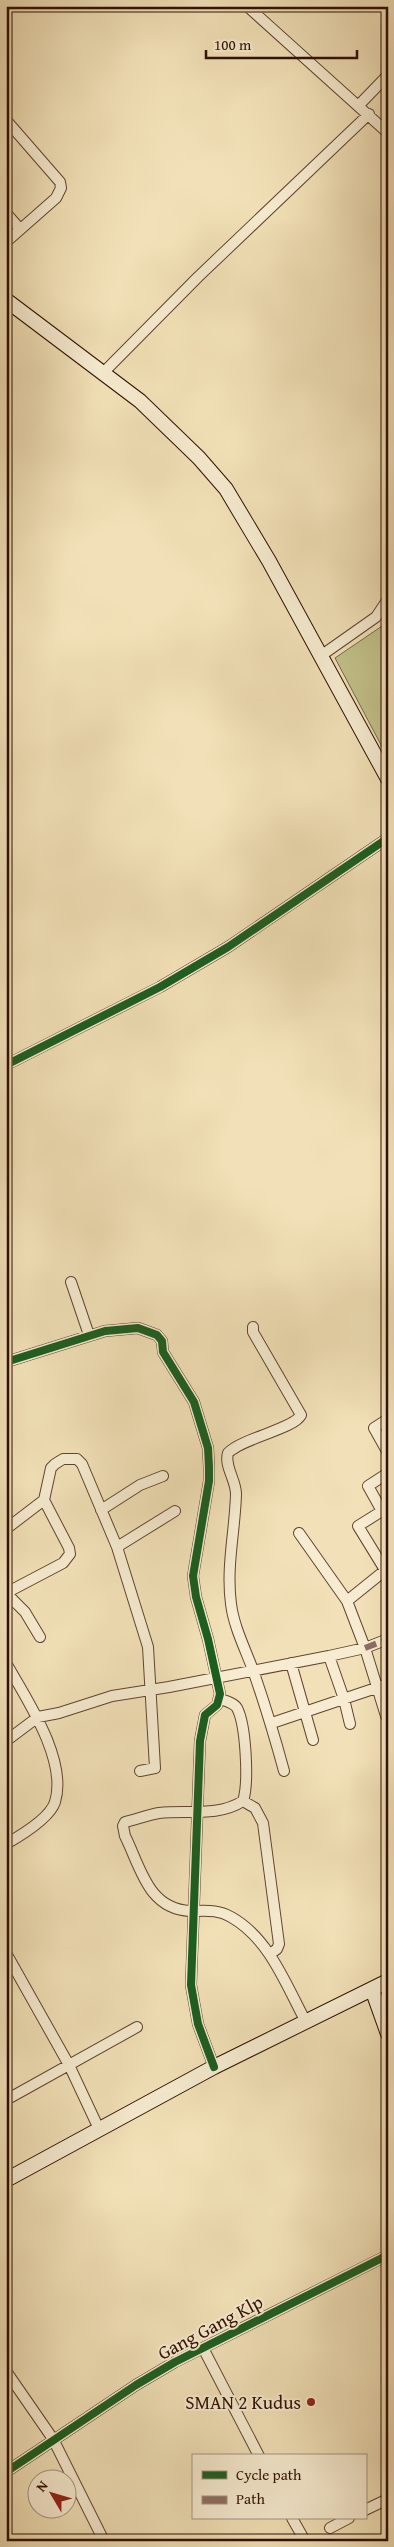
<svg xmlns="http://www.w3.org/2000/svg" width="394" height="2547" font-family="'Gentium Book Plus',serif">
<style>
.green{fill:#c2c18a;stroke:#786846}
.lines{fill:none;stroke-linecap:round;stroke-linejoin:round}
.street-casing{stroke:#60442f;stroke-width:12}
.secondary-casing{stroke:#2f0f01;stroke-width:16}
.street{stroke:#f7ecd1;stroke-width:10}
.secondary{stroke:#f7ecd1;stroke-width:14}
.quiet{stroke:#8d6e63;stroke-width:6;stroke-dasharray:12 6;stroke-linecap:butt}
.cycleway-casing{stroke:#f7ecd1;stroke-width:11}
.cycleway{stroke:#1b5e20;stroke-width:8}
.poi-dot{fill:#8f2418;stroke:#f7ecd1;stroke-width:2}
.labels{text-anchor:middle;dominant-baseline:central;stroke-width:4;stroke-linejoin:round;paint-order:stroke}
.street-label{font-size:19px;fill:#2f0f01;stroke:#f7ecd1}
.poi-label{font-size:19px;fill:#2f0f01;stroke:#f7ecd1;text-anchor:end}
</style>
<rect width="100%" height="100%" fill="#f2e1b8"/>
<filter id="stains"><feTurbulence type="fractalNoise" baseFrequency=".004" numOctaves="4"/><feColorMatrix values="0 0 0 0 .2 0 0 0 0 .09 0 0 0 0 .02 0 0 0 .5 -.17"/></filter>
<radialGradient id="worn" r=".72"><stop offset=".6" stop-color="#630" stop-opacity="0"/><stop offset="1" stop-color="#630" stop-opacity=".3"/></radialGradient>
<path class="green" d="M388,622V758L335,658Z"/>
<g class="lines">
<g class="street-casing">
<path id="street" d="M247,6L388,133
M359,105L388,75
M6,120L60,182L61,188L56,198L6,242
M6,213L20,229
M102,374L198,277L369,114
M322,655L376,617L388,599
M6,1065L160,987L228,947L388,838
M71,1282L89,1335
M253,1327V1332L301,1415C294,1429 242,1438 228,1453C224,1466 236,1480 236,1494C235,1531 226,1567 231,1604C234,1628 246,1650 254,1673C265,1705 275,1738 284,1771
M6,1362L105,1331L138,1328L157,1335L162,1341L163,1352L194,1402L208,1448L209,1467V1481L193,1576L196,1597L208,1639L220,1694L217,1705L205,1715L200,1741L191,1985L198,2024L214,2067
M388,1419L374,1428L388,1453
M101,1510L140,1485L163,1476
M6,1529L44,1500
M299,1533L347,1601
M117,1547L175,1511
M385,1570L358,1526L382,1511L368,1486L388,1473
M6,1593L63,1563L70,1554L69,1548L44,1500L51,1468L55,1464L63,1459H77L82,1464L117,1547L148,1647L155,1768L140,1771
M6,1593L25,1612L40,1637
M329,1656L344,1699L350,1724
M6,1663C26,1698 68,1760 55,1802C50,1818 20,1836 6,1844
M291,1663L313,1740
M220,1699C226,1701 234,1703 237,1708C246,1725 249,1783 243,1801C218,1817 187,1810 159,1813C148,1815 137,1819 125,1822L123,1826L125,1836C141,1868 148,1909 190,1911C205,1911 218,1909 231,1917C269,1938 286,1985 306,2022
M386,1716L365,1648L347,1601L388,1568
M272,1723L388,1684
M6,1741L38,1717L59,1713L112,1696L169,1687L329,1656L365,1648L388,1639
M243,1801L255,1808L263,1823L279,1944L277,1949L270,1954
M6,1953L69,2065L99,2129
M6,2100L137,2027
M203,2348L259,2456
M6,2371L53,2439L104,2541
M6,2472L136,2385L175,2362L388,2255
M365,2510L388,2499
M292,2518L305,2541
M330,2528L349,2518"/>
</g>
<g class="secondary-casing">
<path id="secondary" d="M6,300L140,401L199,458L226,489L269,561L388,779
M372,1989L388,2034
M6,2180L214,2067L388,1981"/>
</g>
<use href="#street" class="street"/>
<use href="#secondary" class="secondary"/>
<path class="quiet" d="M365,1648L388,1639"/>
<g class="cycleway-casing">
<path id="cycleway" d="M6,1065L160,987L228,947L388,838
M6,1362L105,1331L138,1328L157,1335L162,1341L163,1352L194,1402L208,1448L209,1467V1481L193,1576L196,1597L208,1639L220,1694L217,1705L205,1715L200,1741L191,1985L198,2024L214,2067
M6,2472L136,2385L175,2362L388,2255"/>
</g>
<use href="#cycleway" class="cycleway"/>
</g>
<circle class="poi-dot" cx="311" cy="2402" r="5"/>
<g class="labels">
<g class="street-label">
<text transform="translate(210 2327) rotate(-28)">Gang Gang Klp</text>
</g>
<g class="poi-label">
<text x="301" y="2402">SMAN 2 Kudus</text>
</g>
</g>
<rect width="394" height="2547" fill="none" stroke="#f2e1b8" stroke-width="25"/>
<rect x="8" y="8" width="379" height="2532" fill="none" stroke="#2f0f01" stroke-width="2.5"/>
<rect x="12" y="12" width="369" height="2522" fill="none" stroke="#2f0f01"/>
<rect x="192" y="2454" width="175" height="65" fill="#f7ecd1" stroke="#a7947e"/>
<rect x="202" y="2471" width="25" height="8" fill="#1b5e20" stroke="#a7947e"/>
<text x="236" y="2480" font-size="15" fill="#2f0f01">Cycle path</text>
<rect x="202" y="2496" width="25" height="8" fill="#8d6e63" stroke="#a7947e"/>
<text x="236" y="2504" font-size="15" fill="#2f0f01">Path</text>
<g transform="translate(52 2494) rotate(308)"><circle r="24" fill="#f7ecd1" stroke="#a7947e"/>
<path d="M0-4L9 19L0 12L-9 19Z" fill="#8f2418"/>
<text y="-8" font-size="14" font-weight="bold" text-anchor="middle" fill="#2f0f01">N</text>
</g>
<path d="M206 50v8h151v-8" fill="none" stroke="#2f0f01" stroke-width="2.5"/>
<text x="214" y="50" font-size="15" fill="#2f0f01" stroke="#f7ecd1" stroke-width="4" paint-order="stroke">100 m</text>
<rect width="100%" height="100%" filter="url(#stains)"/>
<rect width="100%" height="100%" fill="url(#worn)"/>
</svg>
